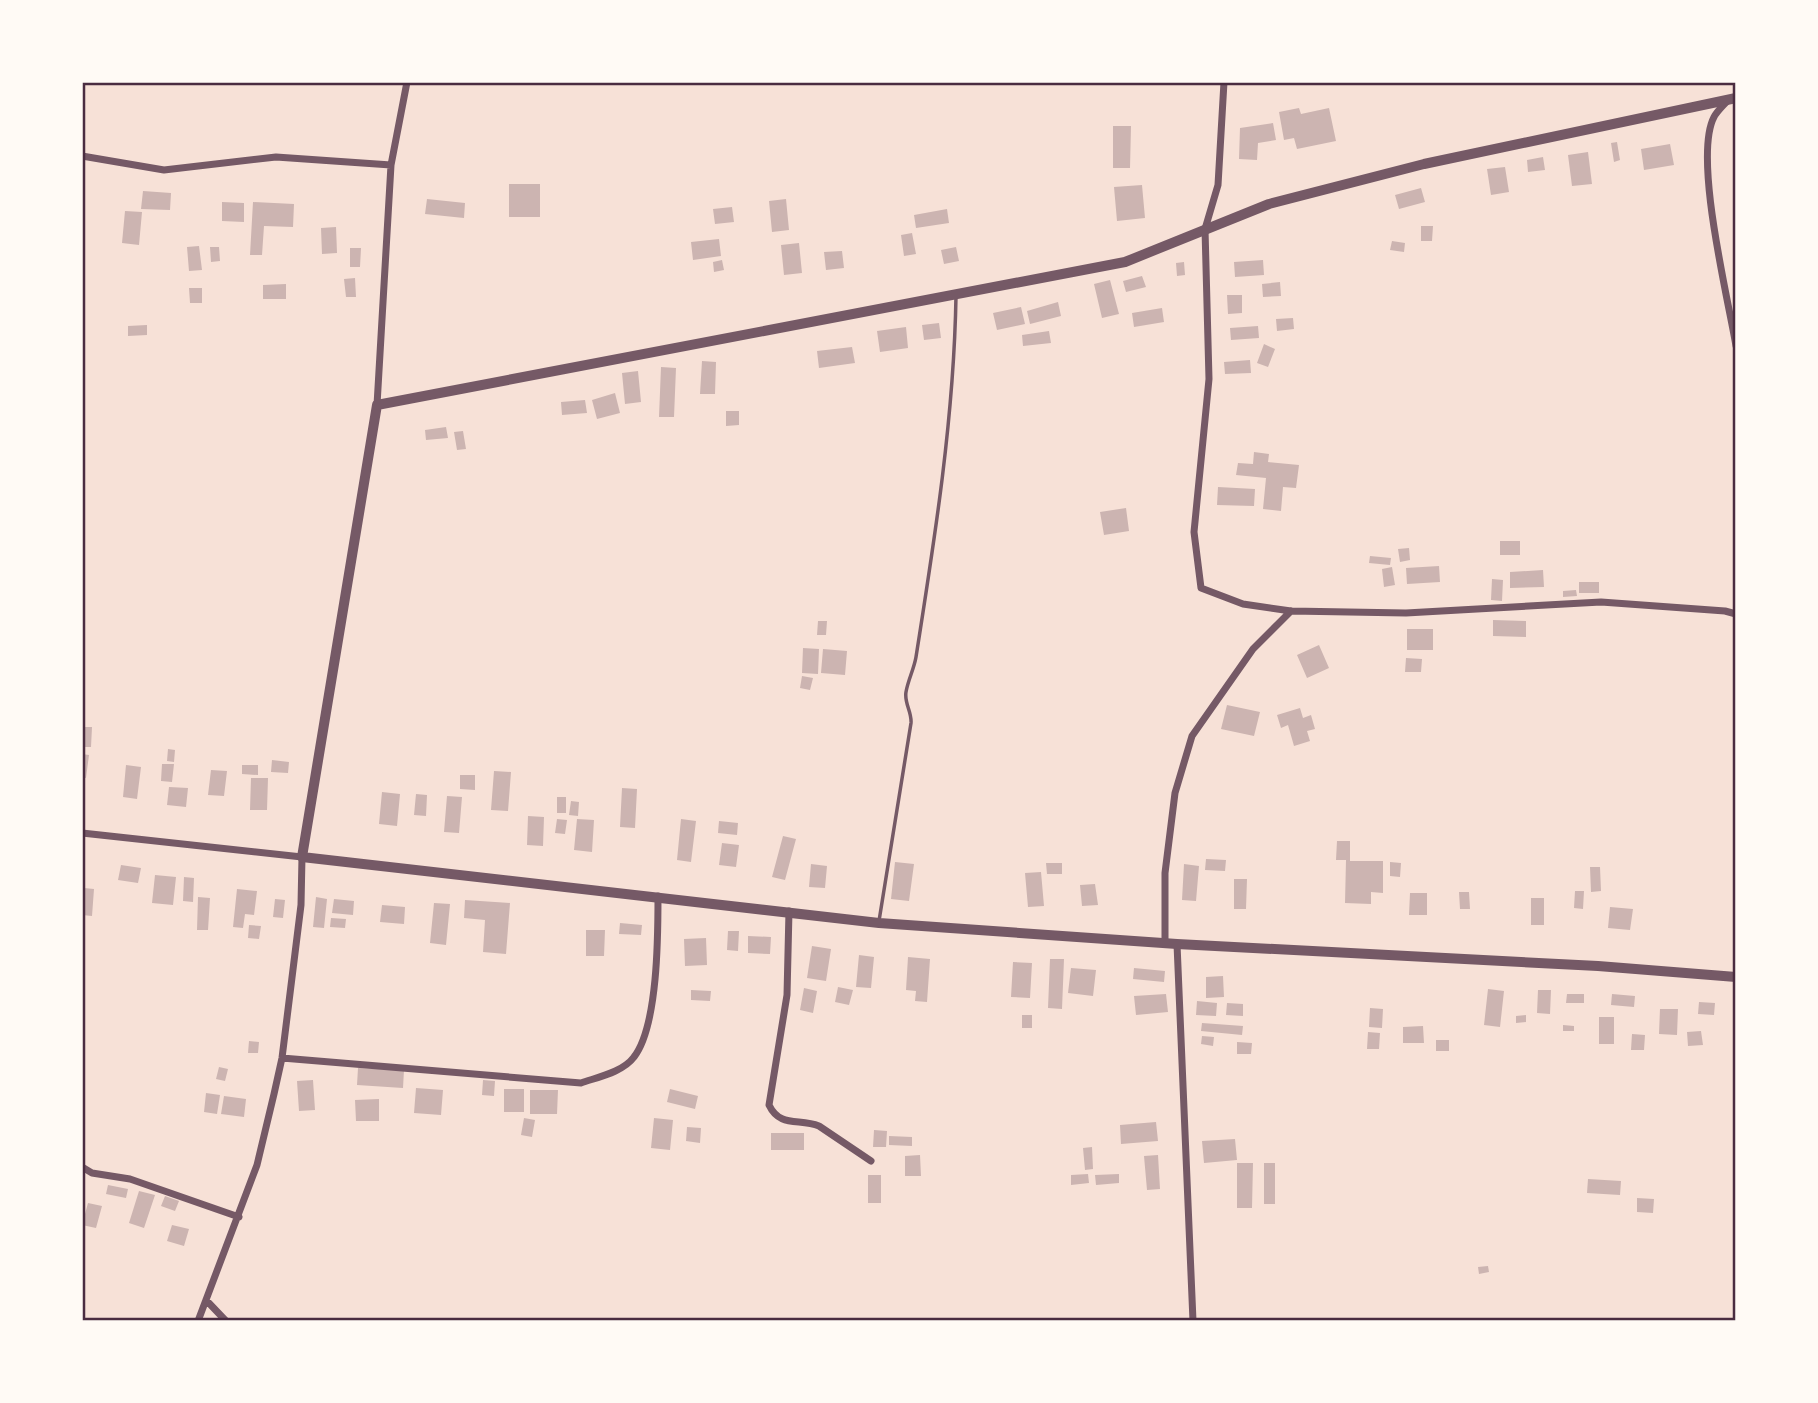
<svg xmlns="http://www.w3.org/2000/svg" width="1818" height="1403" font-family="Helvetica,sans-serif">
<style>
.building{fill:#ccb4b1}
.lines{fill:none;stroke-linecap:round;stroke-linejoin:round}
.service{stroke:#755966;stroke-width:3.5}
.minor{stroke:#755966;stroke-width:7}
.tertiary{stroke:#755966;stroke-width:10}
.neatline{fill:none;stroke:#4a2c40;stroke-width:2.5}
</style>
<rect width="100%" height="100%" fill="#f7e1d7"/>
<path class="building" d="M1299,108L1301,114L1329,108L1336,141L1297,149L1294,138L1284,140L1279,112Z
M1273,123L1276,140L1258,143L1257,160L1239,159L1240,128Z
M1113,126H1131L1130,168H1113Z
M1617,142L1620,160L1614,162L1611,143Z
M1670,144L1674,165L1644,170L1641,149Z
M1588,152L1592,184L1572,186L1568,155Z
M1543,157L1545,170L1528,172L1527,160Z
M1505,167L1509,192L1491,195L1487,169Z
M509,184H540V217H509Z
M1142,185L1145,218L1117,221L1114,187Z
M1421,188L1425,202L1399,209L1395,195Z
M143,191L171,193L170,210L141,209Z
M427,199L465,203L464,218L425,214Z
M786,199L789,230L772,232L769,201Z
M222,202L244,203V222L222,221Z
M253,202L294,204L293,227L264,226L262,255H250Z
M732,207L734,222L715,224L713,209Z
M947,209L949,223L916,228L914,215Z
M125,211L142,212L139,245L122,243Z
M1421,226H1433L1432,241H1421Z
M336,227L337,253L322,254L321,228Z
M912,233L916,254L904,256L901,235Z
M719,239L721,256L693,260L691,242Z
M1392,241L1405,243L1404,252L1390,250Z
M799,243L802,273L784,275L781,245Z
M199,246L202,270L189,271L187,247Z
M210,247H219L220,261L211,262Z
M956,247L959,261L944,264L941,250Z
M350,248H361L360,267H350Z
M842,251L844,268L826,270L824,252Z
M722,260L724,270L714,272L713,262Z
M1263,260L1264,275L1235,277L1234,262Z
M1184,262L1185,275L1177,276L1176,263Z
M1142,276L1146,287L1126,292L1123,281Z
M355,278L356,297H346L344,279Z
M1110,280L1119,314L1102,318L1094,284Z
M1280,282L1281,296L1263,297L1262,284Z
M286,284V299H263V285Z
M189,288H202V303H190Z
M1227,295H1242V313L1228,314Z
M1058,302L1061,316L1030,324L1027,311Z
M1021,307L1025,324L997,330L993,313Z
M1162,308L1164,322L1134,327L1132,313Z
M1293,318L1294,329L1277,331L1276,319Z
M939,323L941,338L924,340L922,325Z
M147,325V335L128,336V326Z
M1258,326L1259,338L1231,340L1230,328Z
M906,327L908,348L880,352L877,331Z
M1049,331L1051,343L1023,346L1022,335Z
M1264,344L1275,349L1268,367L1257,363Z
M852,347L855,363L819,368L817,351Z
M1250,360L1251,373L1225,374L1224,362Z
M702,361L716,362L715,394H700Z
M661,367L676,368L674,417H659Z
M638,371L641,402L625,404L622,373Z
M615,393L620,413L597,419L592,400Z
M585,400L587,413L562,415L561,402Z
M726,411H739V425L726,426Z
M446,427L448,438L426,440L425,430Z
M463,431L466,449L457,450L454,432Z
M1254,452L1269,454L1268,462L1299,465L1296,488L1283,487L1281,511L1263,509L1266,478L1236,475L1238,463L1253,464Z
M1218,487L1255,489L1254,506L1217,505Z
M1126,508L1129,531L1104,535L1100,512Z
M1500,541H1520V555H1500Z
M1409,548L1410,560L1400,562L1398,549Z
M1370,556L1391,558L1390,565L1369,563Z
M1439,566L1440,582L1407,584L1406,568Z
M1392,567L1395,585L1384,587L1382,569Z
M1543,570L1544,587L1510,588V572Z
M1492,579L1503,580L1502,601L1491,600Z
M1579,582H1599V593H1579Z
M1576,590L1577,596L1563,597V591Z
M1493,620L1526,621V637L1493,636Z
M818,621H827L826,635H817Z
M1407,629H1433V650H1407Z
M1319,645L1329,668L1307,678L1297,655Z
M803,648L819,649L818,674L802,673Z
M823,649L847,651L845,675L821,673Z
M1406,658L1422,659L1421,672H1405Z
M802,676L813,678L810,690L800,688Z
M1227,705L1260,712L1254,736L1221,729Z
M1300,708L1303,718L1311,715L1315,729L1307,731L1310,741L1294,746L1288,725L1281,728L1277,715Z
M82,727H92L91,747H82Z
M168,749L175,750L174,762L167,761Z
M82,754L89,755L86,778L82,777Z
M272,760L289,762L288,773L271,772Z
M162,764H174L172,782L161,781Z
M126,765L141,767L137,799L123,797Z
M242,765H258V775L242,774Z
M211,770L227,771L224,796L208,795Z
M494,771L511,772L508,811L491,810Z
M460,775H475V790L460,789Z
M251,778H268L267,810H250Z
M169,787L188,788L186,807L167,805Z
M622,788L637,789L635,828L620,827Z
M382,792L400,794L397,826L379,824Z
M416,794L427,795L426,816L414,815Z
M447,796L462,797L459,833L444,832Z
M557,797H566V813H557Z
M571,801L579,802L578,816L569,815Z
M528,816L544,817L543,846L527,845Z
M557,819L567,820L565,834L555,833Z
M577,819L594,820L592,852L574,850Z
M681,819L696,821L691,862L677,860Z
M719,821L738,823L737,835L718,833Z
M783,836L796,839L785,880L772,877Z
M1337,841H1350V861H1383V893L1371,892V904L1345,903L1346,860H1336Z
M722,843L739,845L736,867L719,865Z
M1206,859L1226,860L1225,871L1205,870Z
M895,862L914,864L909,901L891,899Z
M1390,862L1401,863L1400,877L1390,876Z
M1046,863H1062V874H1047Z
M811,864L827,866L825,888L809,887Z
M1184,864L1199,866L1196,901L1182,900Z
M121,865L141,868L138,883L118,880Z
M1590,867H1600L1601,891L1591,892Z
M1041,872L1044,906L1028,907L1025,873Z
M155,875L176,877L173,905L152,903Z
M184,877L194,878L193,902L183,901Z
M1234,879H1247L1246,909H1234Z
M1095,884L1098,905L1082,906L1080,885Z
M84,888L94,889L92,916L82,915Z
M237,889L257,891L254,915L245,914L243,928L233,927Z
M1575,891H1584L1583,909L1574,908Z
M1459,892H1469L1470,909H1460Z
M1410,893H1427V915H1409Z
M198,897L210,898L208,930H197Z
M316,897L327,899L324,928L313,927Z
M1531,898H1544V925H1531Z
M275,899L285,900L283,918L273,917Z
M334,899L354,901L353,915L332,913Z
M465,900L510,903L506,954L483,952L485,920L464,918Z
M434,903L450,904L446,945L430,943Z
M382,905L405,907L404,924L380,922Z
M1610,907L1633,909L1630,930L1608,928Z
M331,918L346,919L345,928L330,927Z
M620,923L642,925L641,935L619,934Z
M249,925L261,926L259,939L248,938Z
M586,930H605L604,956H586Z
M728,931H739L738,951L727,950Z
M748,936L771,937L770,954L748,953Z
M706,938L707,965L685,966L684,939Z
M812,946L831,949L826,981L807,978Z
M859,955L874,957L871,988L856,987Z
M908,957L930,959L927,1002L915,1001L916,991L906,990Z
M1050,959H1064L1062,1009L1048,1008Z
M1013,962L1032,963L1030,998L1011,997Z
M1071,968L1096,970L1093,996L1068,993Z
M1134,968L1165,971L1164,982L1133,979Z
M1223,976L1224,997L1206,998V977Z
M838,987L853,990L849,1005L835,1002Z
M804,988L817,991L813,1013L800,1010Z
M1488,989L1504,991L1500,1027L1484,1025Z
M691,990L711,991L710,1001L691,1000Z
M1538,990H1551L1550,1014L1537,1013Z
M1166,994L1168,1012L1136,1015L1134,996Z
M1567,994H1584V1003H1566Z
M1612,994L1635,996L1634,1007L1611,1005Z
M1197,1001L1217,1003L1216,1016L1196,1015Z
M1699,1002L1715,1003L1714,1015L1698,1014Z
M1227,1003L1243,1004V1016L1226,1015Z
M1370,1008L1383,1009L1382,1028L1369,1027Z
M1660,1009H1678L1677,1035L1659,1034Z
M1022,1015H1032V1028H1022Z
M1526,1015V1022L1516,1023V1016Z
M1599,1017H1614V1044H1599Z
M1202,1023L1243,1026L1242,1035L1201,1031Z
M1563,1025L1574,1026V1031H1563Z
M1423,1026L1424,1043H1403V1027Z
M1701,1031L1703,1045L1688,1046L1687,1032Z
M1368,1032L1380,1033L1379,1049H1367Z
M1632,1034L1645,1035L1644,1050H1631Z
M1202,1036L1214,1037L1213,1046L1201,1044Z
M1436,1040H1449V1051H1436Z
M249,1041L259,1042L258,1053H248Z
M1237,1042L1252,1043L1251,1054H1237Z
M219,1067L228,1069L225,1081L216,1079Z
M358,1068L404,1070L403,1088L357,1085Z
M313,1080L315,1110L299,1111L297,1081Z
M483,1080L495,1081L494,1096L482,1095Z
M416,1088L443,1090L441,1115L414,1113Z
M504,1089H524V1112H504Z
M670,1089L698,1096L695,1109L667,1102Z
M530,1090H558L557,1114H530Z
M206,1093L220,1095L217,1114L204,1112Z
M224,1096L246,1099L244,1117L221,1114Z
M379,1099V1121H356L355,1100Z
M524,1118L535,1120L532,1137L521,1135Z
M654,1118L673,1120L670,1150L651,1148Z
M1156,1122L1158,1141L1121,1144L1120,1125Z
M687,1127L701,1128L700,1143L686,1141Z
M874,1130L887,1131L886,1147H873Z
M771,1133H804V1150H771Z
M889,1136L912,1137V1146L889,1145Z
M1235,1139L1237,1160L1204,1163L1202,1141Z
M1092,1147L1093,1169L1085,1170L1083,1148Z
M920,1155L921,1176H905V1156Z
M1158,1155L1160,1189L1147,1190L1144,1156Z
M1237,1163H1253L1252,1208H1237Z
M1264,1163H1275V1204H1264Z
M1088,1174L1089,1183L1071,1185V1175Z
M1119,1174V1183L1096,1185L1095,1175Z
M868,1175H881V1203H868Z
M1588,1179L1621,1181L1620,1195L1587,1193Z
M108,1185L128,1189L126,1198L106,1194Z
M139,1191L155,1195L144,1228L129,1223Z
M165,1196L179,1201L175,1211L161,1206Z
M1637,1198L1654,1199L1653,1213L1637,1212Z
M88,1203L102,1206L96,1228L82,1225Z
M172,1225L189,1229L184,1246L167,1241Z
M1488,1266L1489,1272L1479,1274L1478,1267Z"/>
<g class="lines">
<path class="service" d="M879,921L911,723C912,712 904,703 906,692C908,680 914,669 916,657C935,537 954,417 956,296"/>
<path class="minor" d="M1224,82L1218,185L1205,229L1209,379L1194,532L1201,588L1243,604L1291,611L1406,613L1601,602L1725,611L1736,614
M1728,100C1724,105 1717,111 1714,117C1693,157 1728,298 1736,346
M82,156L164,170L276,157L391,165
M377,405L391,165L407,82
M82,833L302,857L301,905L282,1058L274,1094L257,1165L198,1321
M789,911L787,995L769,1105C780,1128 799,1118 819,1126L871,1161
M1165,943V873L1175,793L1192,736L1253,649L1291,611
M1177,944L1193,1321
M282,1058L581,1083C598,1077 623,1072 634,1057C658,1026 658,935 658,896
M82,1167L92,1173L130,1179L239,1217
M206,1300L226,1321"/>
<path class="tertiary" d="M1736,98L1424,164L1269,204L1125,262L377,405L302,857L879,923L1177,944L1598,966L1736,977"/>
</g>
<rect width="1818" height="1403" fill="none" stroke="#fffaf5" stroke-width="168"/>
<rect x="84" y="84" width="1650" height="1235" class="neatline"/>
</svg>
